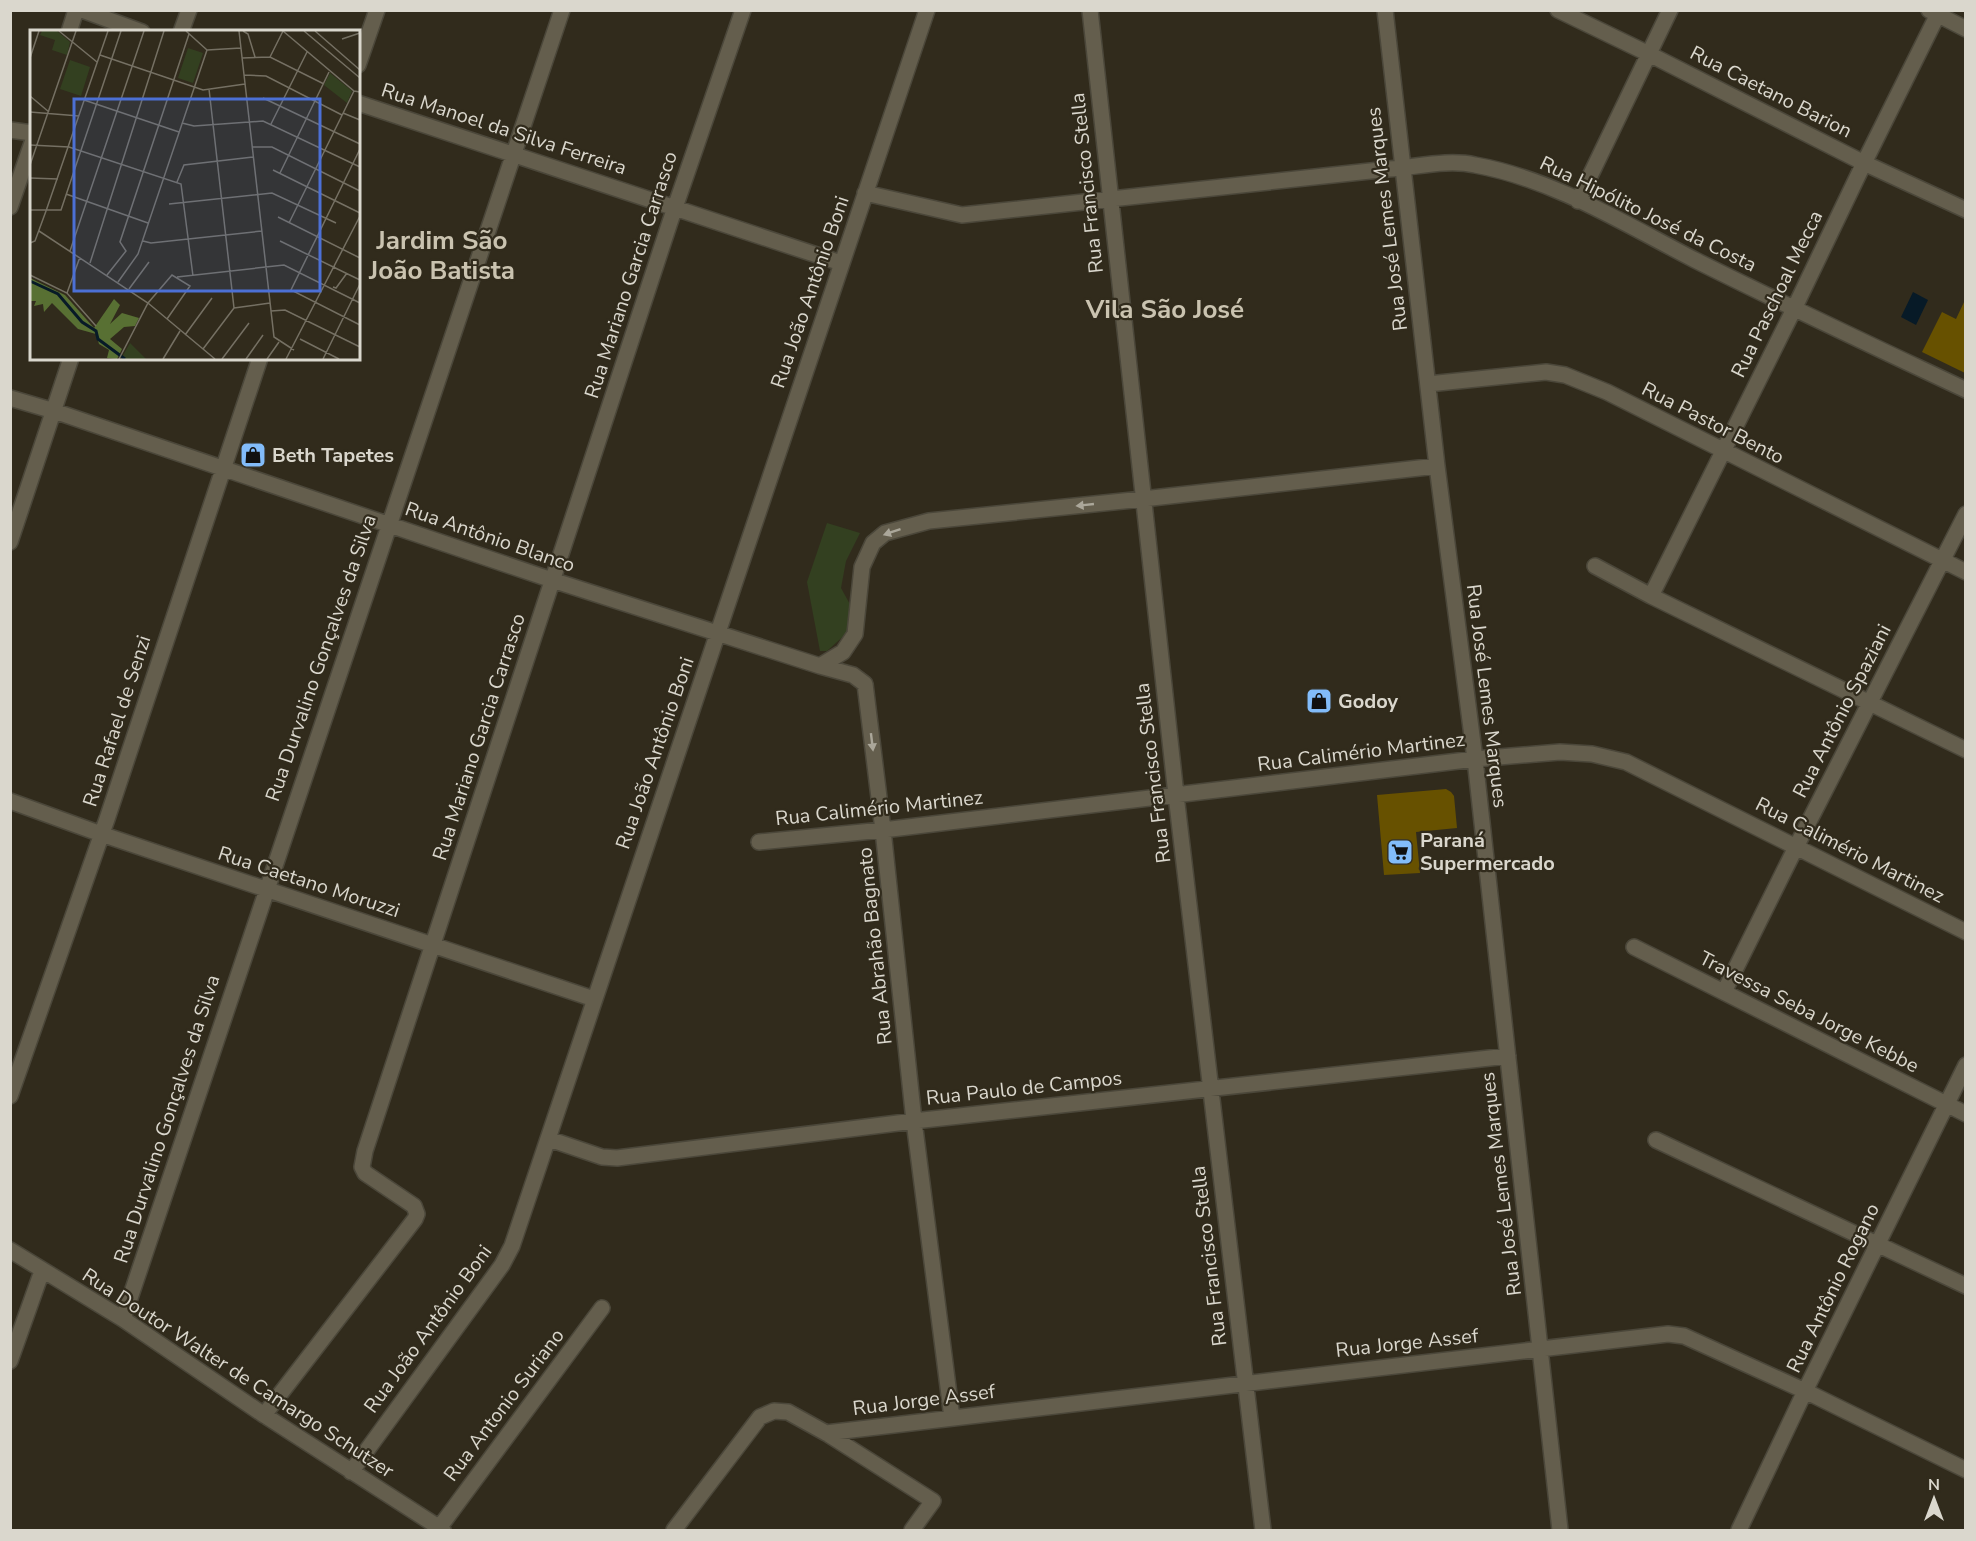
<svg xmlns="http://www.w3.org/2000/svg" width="1976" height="1541" font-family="'Nunito Sans',sans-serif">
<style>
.green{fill:#334020}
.water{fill:#071a27}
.building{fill:#675100}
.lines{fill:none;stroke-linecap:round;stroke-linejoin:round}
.minor-casing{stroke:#4b473a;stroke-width:18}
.minor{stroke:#645e4d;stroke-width:15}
.oneway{fill:#aba79a}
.labels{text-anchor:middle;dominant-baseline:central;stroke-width:4.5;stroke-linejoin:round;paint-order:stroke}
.street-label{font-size:20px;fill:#dad7cd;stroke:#312b1c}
.poi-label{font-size:20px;font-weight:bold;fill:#dad7cd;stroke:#312b1c;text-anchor:start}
.district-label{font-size:26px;font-weight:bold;fill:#cac3b0;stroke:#312b1c}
.inset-river{fill:none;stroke:#071a27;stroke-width:3}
.inset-road{fill:none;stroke:#757063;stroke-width:1.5}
.view{fill:#4c70d5;fill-opacity:0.15;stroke:#4c70d5;stroke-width:3}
.inset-edge{fill:none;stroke:#dad7cd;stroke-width:3}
</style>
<rect width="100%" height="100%" fill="#312b1c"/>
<path class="green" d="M827,523L860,533L846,561L841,588L852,608L848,632L827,651H820L807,582Z"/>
<path class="water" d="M1913,292L1928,300L1916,325L1901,317Z"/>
<path class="building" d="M1965,300V373L1922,352L1942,312L1956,319Z
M1446,789L1451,792L1454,796L1457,828L1416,832L1420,873L1384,875L1377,795Z"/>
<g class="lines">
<g class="minor-casing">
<path id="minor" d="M82,10L142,32
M1090,10L1176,795L1263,1530
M1385,10L1437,466L1475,759L1560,1530
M1558,10L1649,54L1864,163L1966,210
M1929,10L1966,29
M69,32L76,10
M181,32L189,10
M358,65L377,10
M358,103L841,263
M10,130L32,133
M865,193L962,215L1389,169C1417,167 1448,159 1475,165C1553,179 1625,224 1695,260C1785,305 1875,347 1966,390
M1578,201L1670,10
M10,207L32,143
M1428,384L1546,372L1565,375L1607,392L1966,572
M10,398L54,411L552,580L820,666L853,675L865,684L883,830L914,1121L952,1418
M10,542L71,358
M1595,566L1651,596L1966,750
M1651,596L1794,309L1864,163L1940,10
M820,666L843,652L855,634L862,567L873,543L885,533L929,521L1143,499L1437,466
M10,801L101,834L594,999
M759,842L883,830L1475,759L1560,752L1592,754L1626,762L1966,932
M1634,947L1966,1114
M1724,992L1796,847L1966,514
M10,1096L107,819L260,358
M549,1139L602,1157L617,1158L914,1121L1508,1056
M1656,1140L1966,1286
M10,1250L123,1319L264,1415L443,1530
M123,1319L562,10
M10,1361L42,1271
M264,1415L415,1219L417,1214L414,1206L365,1173L362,1167L365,1151L670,222L743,10
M826,1433L1668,1334L1684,1336L1805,1391L1966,1470
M351,1472L502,1265L512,1246L927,10
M439,1528L602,1308
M674,1530L760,1417L774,1411L788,1412L826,1433L933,1501L912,1530
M1739,1530L1805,1391L1966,1065"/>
</g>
<use href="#minor" class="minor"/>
</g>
<defs><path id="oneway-solid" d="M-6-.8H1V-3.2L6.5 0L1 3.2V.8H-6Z" transform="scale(1.5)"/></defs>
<g class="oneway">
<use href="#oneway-solid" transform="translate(1085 505) rotate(174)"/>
<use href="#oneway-solid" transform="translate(892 532) rotate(161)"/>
<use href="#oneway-solid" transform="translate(872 742) rotate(83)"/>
</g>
<defs>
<g id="shop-square" transform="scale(1.35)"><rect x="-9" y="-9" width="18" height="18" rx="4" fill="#82bcfa" stroke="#312b1c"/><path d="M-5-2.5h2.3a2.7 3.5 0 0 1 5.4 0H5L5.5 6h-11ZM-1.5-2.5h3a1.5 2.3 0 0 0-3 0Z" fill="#111"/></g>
<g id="supermarket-square" transform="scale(1.35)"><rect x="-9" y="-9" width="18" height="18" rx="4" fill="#82bcfa" stroke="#312b1c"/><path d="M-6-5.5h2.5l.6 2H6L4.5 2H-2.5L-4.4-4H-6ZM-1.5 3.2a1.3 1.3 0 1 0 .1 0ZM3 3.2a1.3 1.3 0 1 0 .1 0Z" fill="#111"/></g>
</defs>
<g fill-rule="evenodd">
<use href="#shop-square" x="253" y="455"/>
<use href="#shop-square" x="1319" y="701"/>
<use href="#supermarket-square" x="1400" y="852"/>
</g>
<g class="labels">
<g class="street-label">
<text transform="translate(1771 92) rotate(27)">Rua Caetano Barion</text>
<text transform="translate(504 129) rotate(18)">Rua Manoel da Silva Ferreira</text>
<text transform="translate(1087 183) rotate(-96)">Rua Francisco Stella</text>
<text transform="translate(1648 214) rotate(26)">Rua Hipólito José da Costa</text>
<text transform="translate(1387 219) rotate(-97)">Rua José Lemes Marques</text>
<text transform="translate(631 275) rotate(-72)">Rua Mariano Garcia Carrasco</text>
<text transform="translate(810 292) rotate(-71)">Rua João Antônio Boni</text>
<text transform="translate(1777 294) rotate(-64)">Rua Paschoal Mecca</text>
<text transform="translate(1713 423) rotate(27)">Rua Pastor Bento</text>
<text transform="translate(490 537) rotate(19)">Rua Antônio Blanco</text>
<text transform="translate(321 658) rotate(-71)">Rua Durvalino Gonçalves da Silva</text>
<text transform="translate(1487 696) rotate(83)">Rua José Lemes Marques</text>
<text transform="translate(1842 711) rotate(-63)">Rua Antônio Spaziani</text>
<text transform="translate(117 721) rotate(-72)">Rua Rafael de Senzi</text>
<text transform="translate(479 737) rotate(-72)">Rua Mariano Garcia Carrasco</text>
<text transform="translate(1361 752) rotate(-7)">Rua Calimério Martinez</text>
<text transform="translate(655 753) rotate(-71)">Rua João Antônio Boni</text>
<text transform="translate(1153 773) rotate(-97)">Rua Francisco Stella</text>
<text transform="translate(879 808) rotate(-6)">Rua Calimério Martinez</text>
<text transform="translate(1850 850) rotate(27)">Rua Calimério Martinez</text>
<text transform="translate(309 882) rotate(18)">Rua Caetano Moruzzi</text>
<text transform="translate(875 946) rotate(-96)">Rua Abrahão Bagnato</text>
<text transform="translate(1809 1012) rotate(27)">Travessa Seba Jorge Kebbe</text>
<text transform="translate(1024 1088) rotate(-6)">Rua Paulo de Campos</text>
<text transform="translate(167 1119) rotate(-72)">Rua Durvalino Gonçalves da Silva</text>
<text transform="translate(1501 1184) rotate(-97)">Rua José Lemes Marques</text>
<text transform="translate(1209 1256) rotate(-97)">Rua Francisco Stella</text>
<text transform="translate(1833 1288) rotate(-64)">Rua Antônio Rogano</text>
<text transform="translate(428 1329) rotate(-54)">Rua João Antônio Boni</text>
<text transform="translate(1407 1343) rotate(-6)">Rua Jorge Assef</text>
<text transform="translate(238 1373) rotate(33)">Rua Doutor Walter de Camargo Schutzer</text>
<text transform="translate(924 1400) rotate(-7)">Rua Jorge Assef</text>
<text transform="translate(504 1405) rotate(-53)">Rua Antonio Suriano</text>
</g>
<g class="poi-label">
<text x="272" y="455">Beth Tapetes</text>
<text x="1338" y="701">Godoy</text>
<text x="1420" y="840">Paraná<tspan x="1420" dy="23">Supermercado</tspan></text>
</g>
<g class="district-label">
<text x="442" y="240">Jardim São<tspan x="442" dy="30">João Batista</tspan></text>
<text x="1165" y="309">Vila São José</text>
</g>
</g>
<g transform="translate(30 30)">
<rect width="330" height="330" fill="#312b1c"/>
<path d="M12,1H27L40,12L37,25L22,20L25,10L10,5ZM158,18L173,23L163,53L148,48ZM40,30L60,37L51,66L30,59ZM300,43L322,61L317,73L294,55ZM100,313L116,329H91Z" fill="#334020"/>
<path d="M0,248L35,265L64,298L84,269L90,275L80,294L92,283L109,288L105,296L94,297L80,309L92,319L87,329L77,328L79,320L69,314L66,304L48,299L22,273L14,282L13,274L4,276L6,271H0Z" fill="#587033"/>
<path class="inset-river" d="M0,251L28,264L52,292L66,301L68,309L95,329"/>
<path class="inset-road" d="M29,1L67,32M156,1L177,20M209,1L244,307L264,320M213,1L218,4L225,27M253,1L324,61L330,62M274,1L330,48M285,1L330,40M312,9L330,3M177,20L211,18M70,25L173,60L215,54M240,27L253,1M0,28L9,1M212,28L240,27L294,54M214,45L236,46L312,85M0,66L19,82M233,68L330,114M54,70L149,102M0,82L49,86M313,83L330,90M152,93L164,96L233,91L330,137M241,94L277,22M0,115L39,117L151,154L163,246M222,117H242L330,161M330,119L261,260L330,295M0,135L46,1M243,140L330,183M250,143L299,42M0,148L28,149M147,152L154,135L223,127M36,164L118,193M139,174L242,163L306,193M0,180H31L91,1M248,187L330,228M259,193L324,61M9,201L118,273L185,329M113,211L121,213L232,201M250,211L330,250M0,213L5,211L16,181L78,1M40,221L114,1M60,233L134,1M0,245L37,263L66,296M77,245L96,221L90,212L159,4M147,247L254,235L330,273M88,252L108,224L177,20M303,257L306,258L317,243M99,259L119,232M37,263L50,227M204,278L240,273M241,281L255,280L330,317M155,305L182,268M270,309L309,329M173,319L204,278L179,59M89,329L118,273L142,245L160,256L137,289M133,329L150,301M192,329L219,293M216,329L233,305M237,329L249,312M256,329L330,186M293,329L330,254"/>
<path class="view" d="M44,69H290V261H44Z"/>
<rect width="330" height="330" class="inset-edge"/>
</g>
<rect width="1976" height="1541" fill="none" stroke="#dad7cd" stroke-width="24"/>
<g transform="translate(1934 1499)" stroke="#312b1c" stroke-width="4.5" paint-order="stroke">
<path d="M0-4.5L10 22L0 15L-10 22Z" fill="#dad7cd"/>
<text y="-9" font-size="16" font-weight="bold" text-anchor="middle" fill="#dad7cd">N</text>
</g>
</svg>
